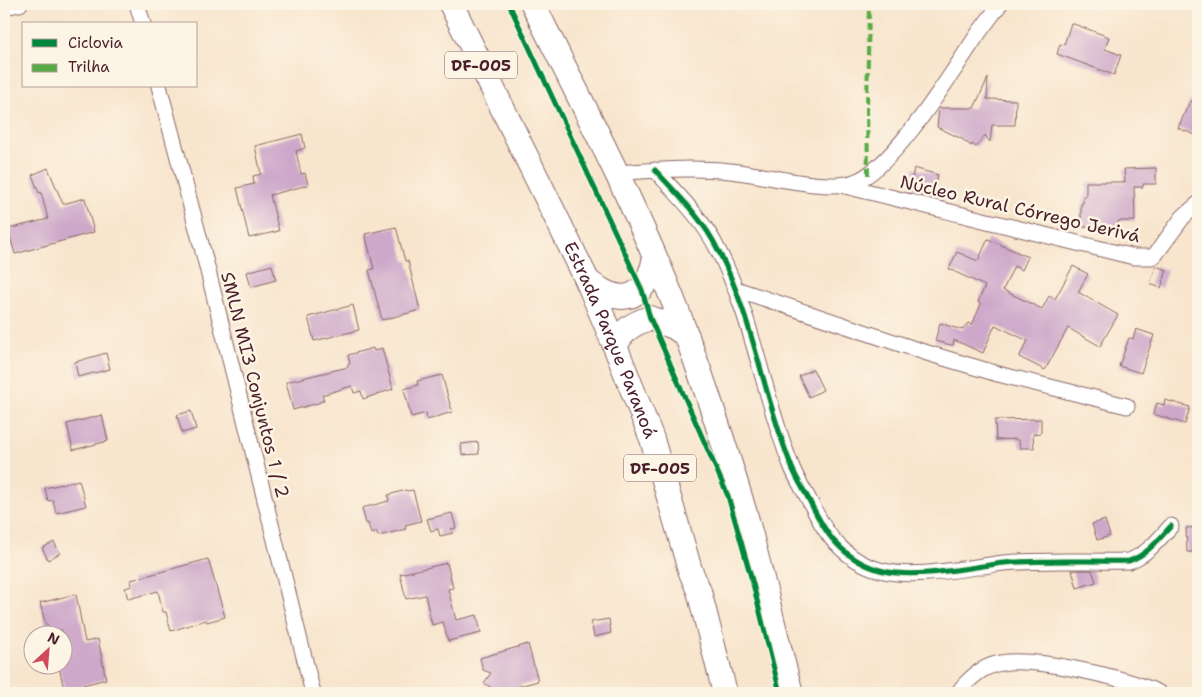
<svg xmlns="http://www.w3.org/2000/svg" width="1202" height="697" font-family="'Shantell Sans',sans-serif">
<style>
.building{fill:#cda8ca}
.lines{fill:none;stroke-linecap:round;stroke-linejoin:round}
.minor-casing{stroke:#876464;stroke-width:17}
.primary-casing{stroke:#876464;stroke-width:26}
.minor{stroke:#fff;stroke-width:15}
.primary{stroke:#fff;stroke-width:24}
.quiet{stroke:#57aa44;stroke-width:4;stroke-dasharray:8 4;stroke-linecap:butt}
.cycleway-casing{stroke:#fcf5e5;stroke-width:8}
.cycleway{stroke:#00873e;stroke-width:5}
.labels{text-anchor:middle;dominant-baseline:central;stroke-width:5;stroke-linejoin:round;paint-order:stroke}
.shield{fill:#fcf5e5;stroke:#7f5f63;stroke-width:1}
.shield-label{font-size:16px;font-weight:bold;fill:#4a1f2b}
.street-label{font-size:18px;fill:#4a1f2b;stroke:#fcf5e5}
</style>
<rect width="100%" height="100%" fill="#fcf5e5"/>
<filter id="ink" filterUnits="userSpaceOnUse"><feTurbulence type="fractalNoise" baseFrequency=".02" numOctaves="2"/><feDisplacementMap in="SourceGraphic" scale="10" xChannelSelector="R" yChannelSelector="G"/><feConvolveMatrix kernelMatrix="1 2 1 2 8 2 1 2 1" color-interpolation-filters="sRGB"/></filter>
<filter id="wash" filterUnits="userSpaceOnUse"><feTurbulence type="fractalNoise" baseFrequency=".0096" numOctaves="4" result="noise"/><feDisplacementMap in="SourceGraphic" scale="20" xChannelSelector="R" yChannelSelector="G"/><feGaussianBlur stdDeviation="1.12" result="paint"/><feColorMatrix in="noise" values="0 0 0 0 0 0 0 0 0 0 0 0 0 0 0 0 0 1.4 0 .05"/><feComposite in="paint" operator="in"/></filter>
<g filter="url(#wash)">
<rect width="100%" height="100%" fill="#f8e5cd"/>
<g id="blocks">
<path class="building" d="M1071,23L1109,37L1105,49L1121,55L1114,75L1057,54L1060,44L1064,45Z
M988,78L987,99L1016,100L1015,125H992L990,142L985,135L976,147L972,144L971,146L962,139L937,127L939,108H974Z
M1190,101L1198,105V136L1178,128Z
M302,134L305,148L296,151L301,174L305,173L308,185L270,195L279,231L249,238L237,188L254,184L253,176L261,174L255,146Z
M48,168L63,204L85,198L94,232L15,254L8,229L48,219L41,192L39,193L32,175Z
M914,168L938,175L933,195L910,189Z
M1156,168V184H1143V187H1134L1135,221H1118V231H1102L1103,227H1081V204L1083,203V196H1086V182H1125L1124,169Z
M396,227L405,261H408L420,310L382,320L369,270L374,269L365,234Z
M988,239L1028,257L1022,270L1014,266L1003,290L1042,309L1049,296L1055,299L1073,266L1088,274L1078,292L1118,315L1100,346L1068,328L1045,370L1019,357L1028,341L995,325L983,353L954,340L953,345H951L935,341L940,323L962,330L968,323L972,325L981,304L978,302L985,286L949,269L957,252L978,261Z
M272,265L276,280L251,287L247,272Z
M1156,266L1167,270L1161,288L1150,284Z
M353,305L359,330L314,341L308,317Z
M1136,329L1154,335L1141,373L1119,366L1129,338L1133,339Z
M373,348L374,351L382,348L393,389L363,399L361,391L354,393L352,386L322,395L324,400L318,403L293,410L286,382L348,367L347,365L350,364L348,355Z
M106,353L110,369L78,377L75,362Z
M813,369L823,390L809,397L799,376Z
M442,375L452,412L427,420L426,413L411,417L404,389L418,385L417,381Z
M1165,400L1190,407L1185,424L1153,414L1157,403L1164,405Z
M191,411L196,429L182,433L177,415Z
M102,415L108,441L73,450L67,424Z
M1041,419V433L1033,434L1034,448H1020L1019,441L1015,439L996,440L995,420Z
M478,442L479,454L462,455L461,444Z
M79,480L86,506L56,513L53,500L48,501L45,488Z
M406,490L407,491L413,490L421,521L405,525L406,529L378,536L377,532L371,534L368,523L366,524L362,508L389,501L388,495Z
M452,513L456,528L451,529L453,533L440,536L438,529L431,531L427,519Z
M1105,520L1110,536L1097,540L1092,524Z
M1198,527V552H1187L1186,528Z
M54,542L60,553L48,560L42,548Z
M208,559L225,617L207,622L206,620L171,631L166,612H163L158,591L128,599L125,588L132,586L131,580Z
M447,563L453,588L448,589L456,620L477,615L481,633L448,641L443,622L432,625L425,595L406,599L400,574Z
M1072,570H1092L1096,582L1077,588Z
M76,594L85,642L98,639L106,679L64,690L59,666L62,665V630L50,633L48,625L46,626L40,603Z
M609,619L611,633L594,637L591,622Z
M528,644L538,681L498,692L484,683L491,673L483,670L480,658Z"/>
</g>
</g>
<g filter="url(#ink)">
<use href="#blocks" fill-opacity="0" stroke="#876464" stroke-width="1"/>
<g class="lines">
<g class="minor-casing">
<path id="minor" d="M137,4L143,24
M4,7L20,4
M159,86L204,255L313,693
M655,170C678,195 703,219 718,250C753,317 763,395 791,465C795,476 802,487 808,498C816,513 824,531 836,543C849,557 866,567 884,571C917,579 970,567 1004,563C1045,559 1088,562 1129,561C1148,554 1158,540 1171,526
M616,173C654,170 692,167 730,171C764,174 824,192 854,182C893,170 954,69 978,34C985,24 993,14 1000,4
M841,185L1134,257H1151L1155,255L1183,217L1198,204
M736,289L924,352L998,374L1127,406
M958,693C969,678 982,666 1001,663C1034,657 1128,678 1159,693"/>
</g>
<g class="primary-casing">
<g id="primary">
<path id="s1" d="M451,4L588,282L615,346L652,439L690,570L699,591L725,693"/>
<path d="M533,4C587,114 645,222 687,337C709,396 728,456 746,517C762,575 775,635 791,693"/>
<path d="M588,282C595,286 602,291 609,294C638,305 650,281 655,258"/>
<path d="M615,346C624,329 632,324 650,318L674,327L687,336"/>
</g>
</g>
<use href="#minor" class="minor"/>
<use href="#primary" class="primary"/>
<path class="quiet" d="M868,175L867,107L869,4"/>
<g class="cycleway-casing">
<path id="cycleway" d="M509,4L642,290L650,318L728,496L753,584L780,693
M655,170C678,195 703,219 718,250C753,317 763,395 791,465C795,476 802,487 808,498C816,513 824,531 836,543C849,557 866,567 884,571C917,579 970,567 1004,563C1045,559 1088,562 1129,561C1148,554 1158,540 1171,526"/>
</g>
<use href="#cycleway" class="cycleway"/>
</g>
</g>
<g class="labels">
<g class="shield">
<rect x="445" y="51.5" width="72" height="27" rx="4"/>
<rect x="624" y="454.5" width="72" height="27" rx="4"/>
</g>
<g class="shield-label">
<text x="481" y="65">DF-005</text>
<text x="660" y="468">DF-005</text>
</g>
<g class="street-label">
<text transform="translate(1020 209) rotate(13)">Núcleo Rural Córrego Jerivá</text>
<text stroke="none"><textPath href="#s1" startOffset="372">Estrada Parque Paranoá</textPath></text>
<text transform="translate(255 385) rotate(76)">SMLN MI3 Conjuntos 1 / 2</text>
</g>
</g>
<rect width="1202" height="697" fill="none" stroke="#fcf5e5" stroke-width="20"/>
<rect x="22" y="22" width="175" height="65" fill="#fcf5e5" stroke="#b59f9b"/>
<rect x="32" y="39" width="25" height="8" fill="#00873e" stroke="#b59f9b"/>
<text x="68" y="48" font-size="15" fill="#4a1f2b">Ciclovia</text>
<rect x="32" y="64" width="25" height="8" fill="#57aa44" stroke="#b59f9b"/>
<text x="68" y="72" font-size="15" fill="#4a1f2b">Trilha</text>
<g transform="translate(48 650) rotate(26)"><circle r="24" fill="#fcf5e5" stroke="#b59f9b"/>
<path d="M0-4L9 19L0 12L-9 19Z" fill="#d1495b"/>
<text y="-8" font-size="14" font-weight="bold" text-anchor="middle" fill="#4a1f2b">N</text>
</g>
</svg>
